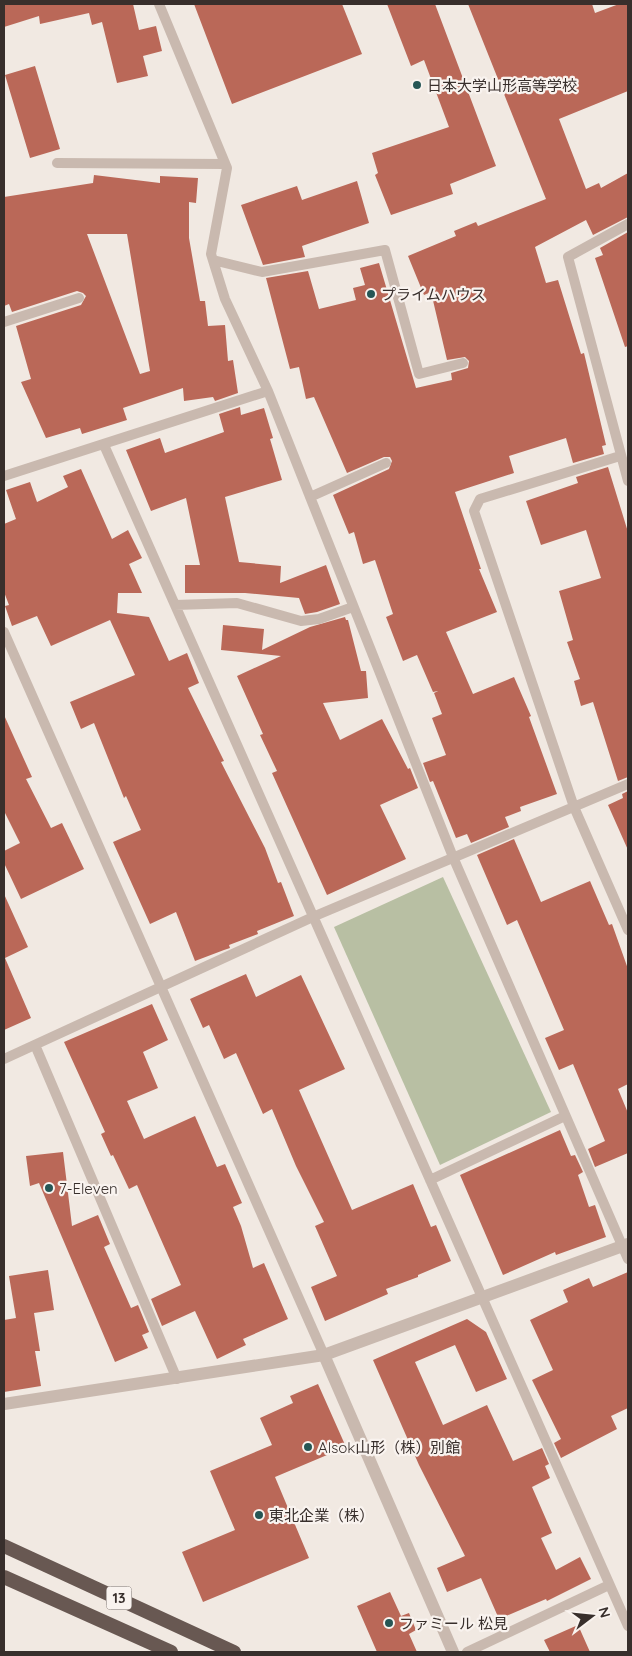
<svg xmlns="http://www.w3.org/2000/svg" width="632" height="1656" font-family="Quicksand,'Noto Sans JP',sans-serif">
<style>
.green{fill:#b8bfa3}
.building{fill:#ba6858;fill-rule:evenodd}
.lines{fill:none;stroke-linecap:round;stroke-linejoin:round}
.service{stroke:#c9b9af;stroke-width:10}
.minor{stroke:#c9b9af;stroke-width:12}
.trunk{stroke:#685852;stroke-width:14}
.poi-dot{fill:#265655;stroke:#f9f3ef;stroke-width:2}
.labels{text-anchor:middle;dominant-baseline:central;stroke-width:4.5;stroke-linejoin:round;paint-order:stroke}
.shield{fill:#f9f3ef;stroke:#726a66;stroke-width:1}
.shield-label{font-size:14px;font-weight:bold;fill:#382f2c}
.poi-label{font-size:15px;fill:#382f2c;stroke:#f9f3ef;text-anchor:start}
</style>
<rect width="100%" height="100%" fill="#f1e9e2"/>
<path class="green" d="M443,877L551,1112L440,1165L334,927Z"/>
<path class="building" d="M4,4H133L139,30L156,26L162,51L143,56L148,76L117,83L102,22L92,25L89,13L40,24L39,16L4,27Z
M194,4H342L362,54L232,104Z
M387,4H435L496,166L450,184L453,194L391,215L375,175L378,173L372,153L449,127L424,60L411,66Z
M468,4H592L595,13L619,4H628V91L559,119L586,189L599,183L601,188L628,173V217L593,235L586,220L535,247L546,283L558,280L581,354L584,353L606,445L602,446L604,454L573,463L566,438L509,456L514,473L455,492L481,569H479L497,612L446,632L473,694L514,677L531,716L529,717L557,794L520,807L521,811L505,817L509,827L471,843L467,834L456,838L433,781L430,782L423,763L446,755L432,718L442,714L434,693L438,691L433,692L417,655L403,661L386,617L393,614L375,560L363,564L354,532L349,534L333,495L389,469L392,461L390,457H384L347,473L314,397L306,399L299,367L290,369L266,278L308,271L319,309L356,300L353,288L365,285L360,268L379,263L416,388L452,380L451,373L468,368L469,361L465,357L447,360L431,292L424,295L408,256L456,236L454,231L476,222L478,226L546,199Z
M35,66L60,149L30,158L5,75Z
M94,175L160,183V176L198,178L196,203L189,202V238L200,301H205L208,326L225,325L228,361L233,360L238,393L215,401L213,397L184,401L183,388L123,408L127,420L82,434L80,428L46,438L21,382L31,379L16,326L81,305L86,296L83,293L77,291L12,312L9,304L4,306V197L93,183ZM87,234H127L150,371L140,374Z
M357,181L369,223L302,246L305,257L263,265L241,205L297,186L302,200Z
M628,232V346L625,347L595,258L603,255L600,248Z
M240,407L241,415L264,408L273,438L270,439L282,480L225,497L239,562L281,566L280,583L326,565L340,604L317,612L305,614L299,598L245,593H185V565H200L186,498L151,511L126,450L160,438L165,453L224,432L219,414Z
M608,467L628,532V777L618,781L593,702L581,706L574,681L580,679L567,642L573,640L559,591L601,578L586,530L541,545L526,501L578,483L576,477Z
M81,469L112,539L128,530L142,558L129,564L142,593H118L117,613L149,617L169,661L187,653L199,683L188,688L224,761L221,762L265,848L278,883L281,882L294,916L257,931L258,934L229,945L230,948L224,950L195,961L176,912L150,924L113,842L141,830L126,796L124,798L94,723L81,729L70,702L135,675L110,620L51,646L37,616L12,626L5,606L9,605L4,592V524L16,519L6,490L30,482L37,502L68,487L63,476Z
M345,617L346,620H348L361,671H366L368,698L323,703L340,740L382,719L408,769L410,768L418,788L380,805L406,859L327,895L272,773L277,771L260,735L263,734L237,676L281,656L221,650L223,625L264,629L262,650L310,627Z
M4,715L32,777L26,779L51,828L62,823L84,869L21,899L4,863V851L20,843L4,811Z
M628,791V850L608,805L623,798L622,794Z
M514,839L541,902L590,881L609,925L612,924L628,969V1084L618,1089L628,1113V1153L595,1167L588,1149L605,1141L573,1064L559,1070L545,1038L564,1030L517,920L507,925L477,855Z
M4,894L28,947L5,958L31,1018L4,1030Z
M246,974L256,997L301,975L345,1069L299,1090L352,1210L413,1184L431,1227L436,1225L451,1261L418,1275V1277L386,1289L388,1294L325,1321L311,1287L337,1276L315,1226L324,1222L296,1166L272,1109L263,1114L236,1053L224,1059L209,1025L203,1028L190,999Z
M152,1004L168,1040L143,1052L158,1088L127,1101L144,1139L195,1116L217,1167L225,1164L242,1203L233,1207L241,1226L253,1268L264,1263L288,1319L243,1339L246,1345L217,1359L195,1311L162,1326L151,1299L181,1285L137,1185L129,1189L113,1155L111,1156L101,1134L105,1132L64,1042Z
M560,1130L571,1156L575,1155L583,1172L578,1175L589,1207L595,1205L606,1237L556,1255L555,1252L503,1275L460,1175Z
M63,1152L72,1226L98,1215L110,1244L104,1247L131,1308L138,1305L149,1332L142,1335L148,1348L115,1362L39,1183L30,1186L26,1156Z
M48,1270L54,1310L34,1313L40,1351H35L41,1386L4,1392V1320L16,1318L9,1276Z
M628,1272V1408L611,1416L617,1429L561,1458L554,1443L561,1439L532,1380L553,1370L530,1320L568,1302L563,1290L589,1278L593,1287Z
M467,1319L486,1332L507,1379L476,1392L455,1345L415,1362L443,1425L487,1405L513,1461L542,1448L549,1464L545,1466L550,1478L532,1487L552,1533L541,1538L556,1570L580,1557L591,1579L547,1601L546,1599L499,1619L481,1578L447,1592L437,1568L465,1556L419,1465L373,1360Z
M318,1384L346,1447L275,1477L309,1558L203,1602L182,1552L235,1530L210,1471L272,1445L260,1418L293,1403L290,1396Z
M390,1592L401,1616L409,1613L416,1630L409,1634L417,1652H377L357,1606Z
M578,1625L590,1652H550L544,1640Z"/>
<g class="lines">
<path class="service" d="M159,4L227,168L211,254L225,299L268,391L453,857L628,1259
M57,163L225,164
M628,224L568,257L628,481
M213,260L262,272L385,250L419,374L463,363
M4,322L79,298
M104,445L628,1626
M620,456L480,499L474,511L574,807L628,930
M4,476L268,391
M310,497L386,463
M175,605L237,603L301,621L319,619L353,607
M4,632L324,1355
M35,1045L177,1379
M4,1059L315,916L628,784
M430,1180L565,1116
M467,1652L609,1585"/>
<path class="minor" d="M324,1355L453,1652
M4,1404L324,1355L628,1244"/>
<path class="trunk" d="M4,1546L234,1652
M4,1577L171,1652"/>
</g>
<g class="poi-dot">
<circle cx="417" cy="85" r="5"/>
<circle cx="371" cy="294" r="5"/>
<circle cx="49" cy="1188" r="5"/>
<circle cx="308" cy="1447" r="5"/>
<circle cx="259" cy="1515" r="5"/>
<circle cx="389" cy="1623" r="5"/>
</g>
<g class="labels">
<rect class="shield" x="106.5" y="1586.5" width="25" height="23" rx="4"/>
<g class="shield-label">
<text x="119" y="1598">13</text>
</g>
<g class="poi-label">
<text x="427" y="85">日本大学山形高等学校</text>
<text x="381" y="294">プライムハウス</text>
<text x="59" y="1188">7-Eleven</text>
<text x="318" y="1447">Alsok山形（株）別館</text>
<text x="269" y="1515">東北企業（株）</text>
<text x="399" y="1623">ファミール 松見</text>
</g>
</g>
<rect width="632" height="1656" fill="none" stroke="#382f2c" stroke-width="10"/>
<g transform="translate(592 1616) rotate(74)" stroke="#f9f3ef" stroke-width="4" paint-order="stroke">
<path d="M0-4L9 19L0 12L-9 19Z" fill="#382f2c"/>
<text y="-8" font-size="14" font-weight="bold" text-anchor="middle" fill="#382f2c">N</text>
</g>
</svg>
